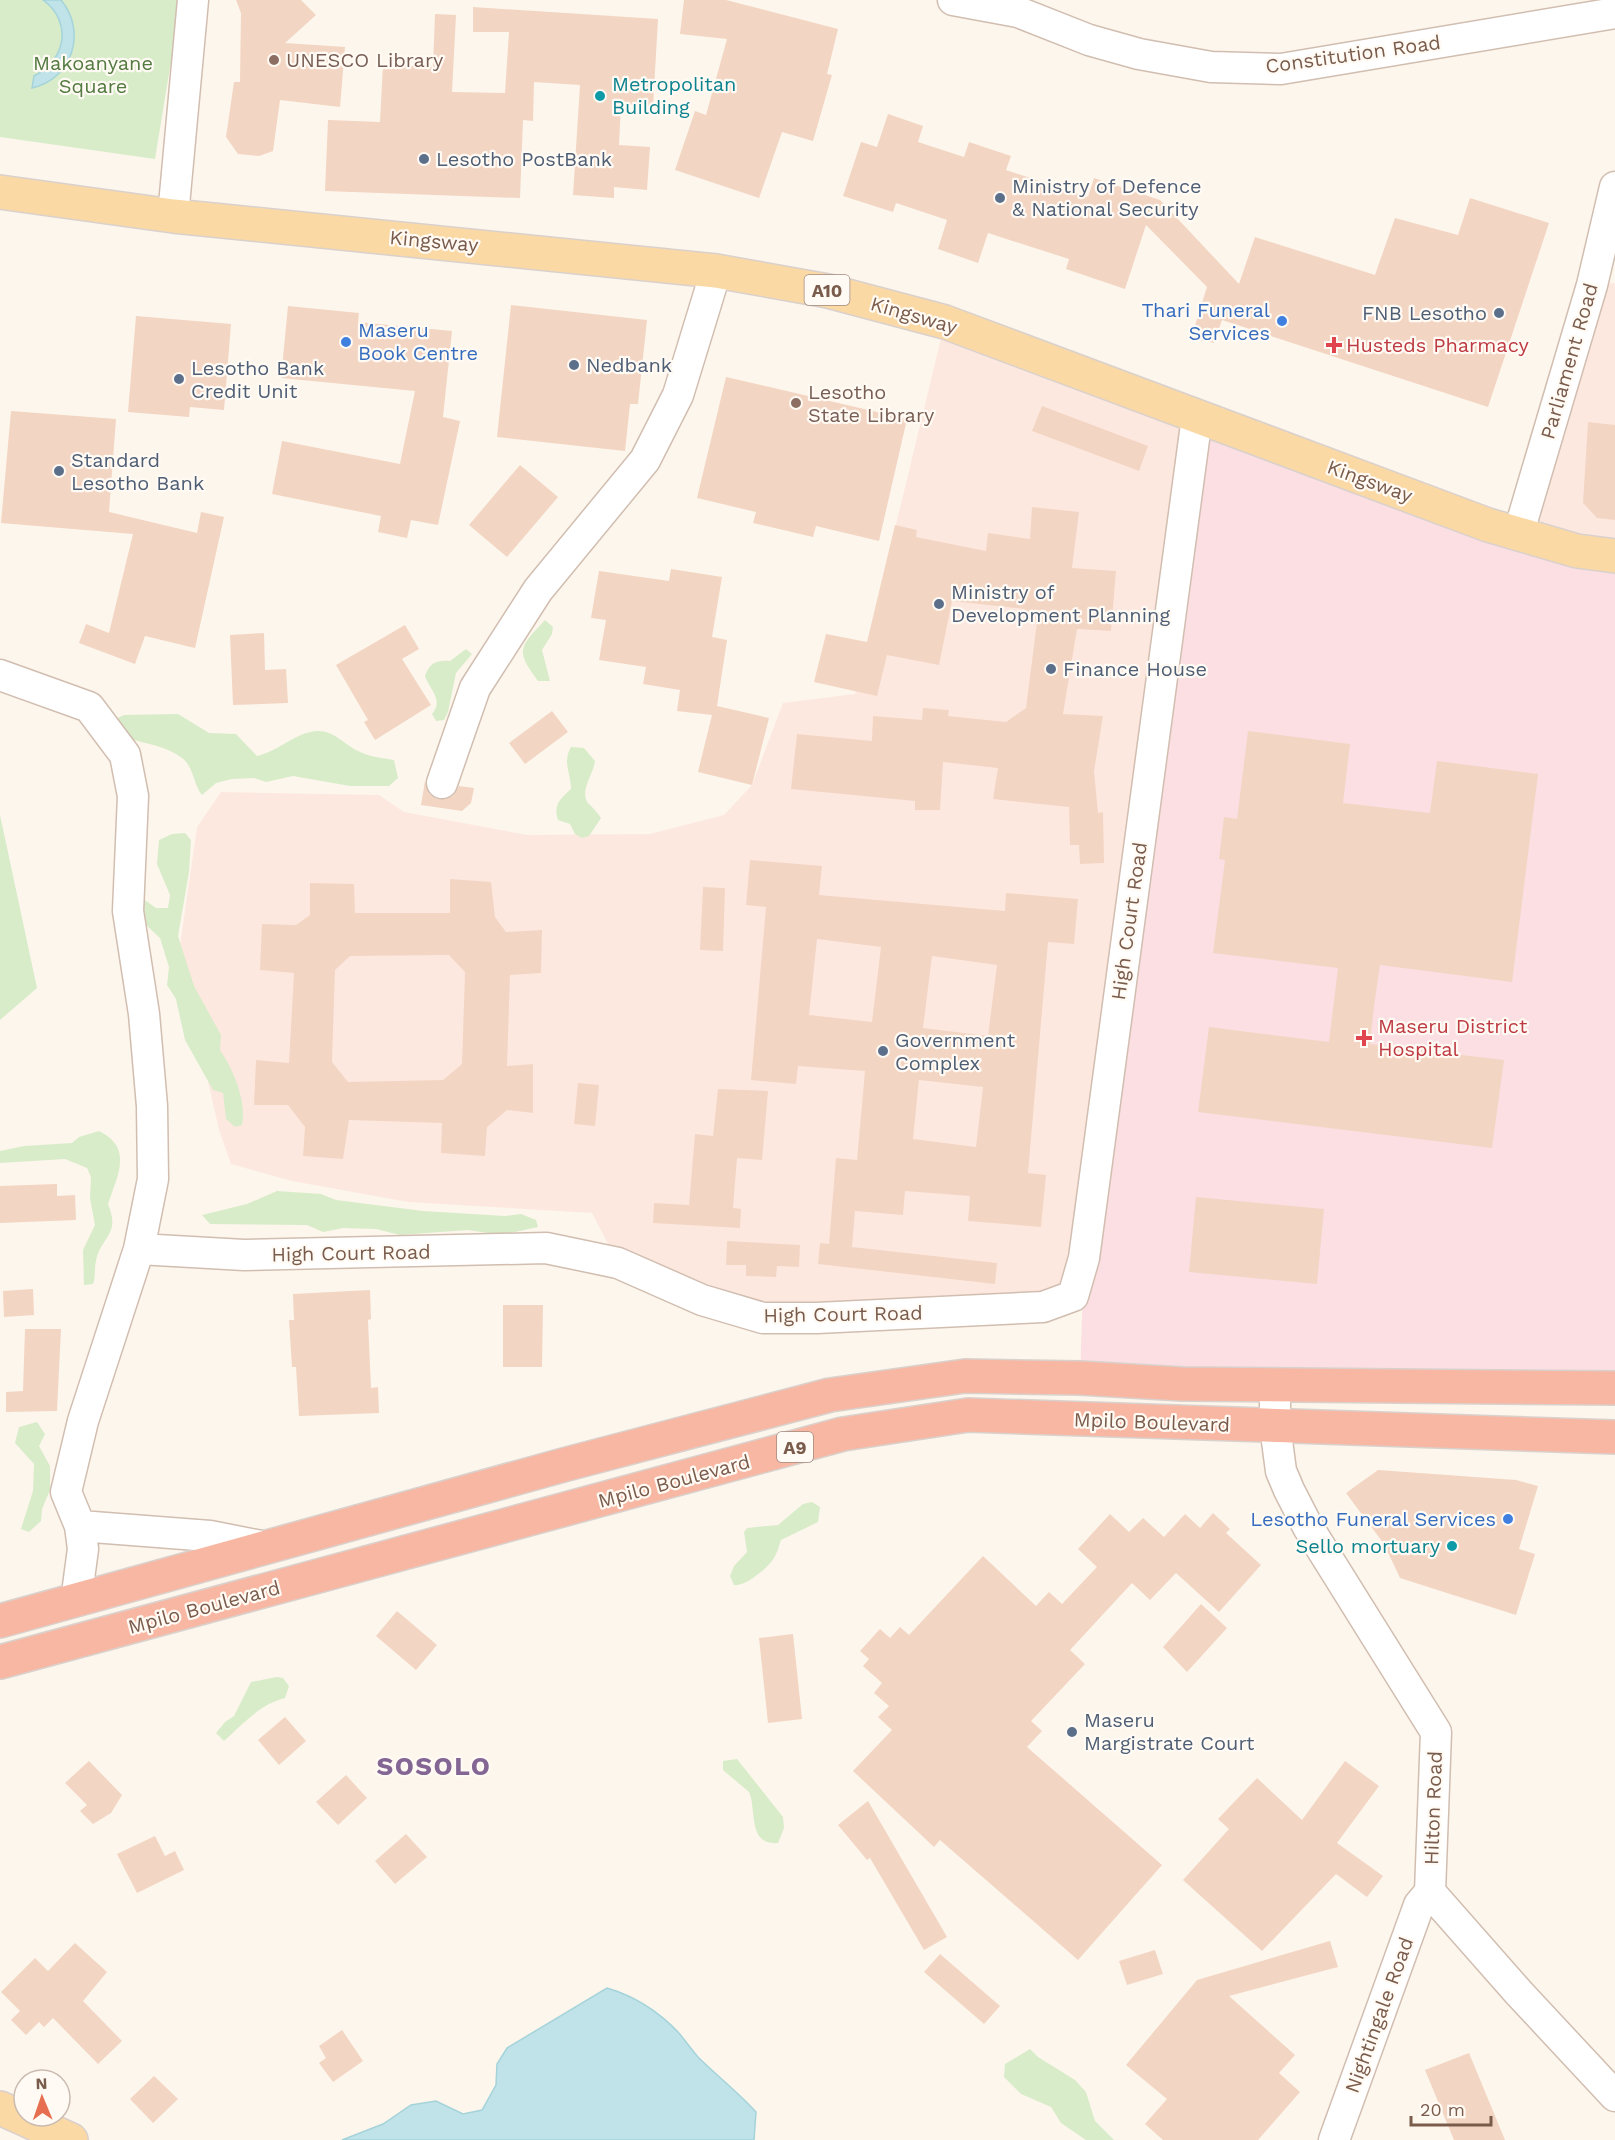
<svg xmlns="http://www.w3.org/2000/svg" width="1615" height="2140" font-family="'Work Sans',sans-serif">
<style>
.commercial{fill:#fde8e0}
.medical{fill:#fbdfe3}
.green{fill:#d8ecc9}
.water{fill:#bfe3e8;stroke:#a5d3da;stroke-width:1.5}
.building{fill:#f3d5c3;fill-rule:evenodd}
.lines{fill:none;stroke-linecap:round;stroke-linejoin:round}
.minor-casing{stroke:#d1beb0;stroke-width:33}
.major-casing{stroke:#dad1cd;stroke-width:36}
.highway-casing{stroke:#dad1cd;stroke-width:36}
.minor{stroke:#fff;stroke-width:30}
.major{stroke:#fbd9a5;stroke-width:33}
.highway{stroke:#f7b7a3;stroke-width:33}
.education-dot{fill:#8d6e63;stroke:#fffaf3;stroke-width:2}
.culture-dot{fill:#0f9aa8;stroke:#fffaf3;stroke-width:2}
.service-dot{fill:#5c6f8a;stroke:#fffaf3;stroke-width:2}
.shop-dot{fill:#3f7fe0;stroke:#fffaf3;stroke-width:2}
.health-dot{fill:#e0444e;stroke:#fffaf3;stroke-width:2}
.labels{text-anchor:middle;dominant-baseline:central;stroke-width:4.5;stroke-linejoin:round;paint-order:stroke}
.shield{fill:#fffaf3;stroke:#a28b7f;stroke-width:1.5}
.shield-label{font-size:18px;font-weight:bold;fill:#7a5c4d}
.street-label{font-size:20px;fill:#7a5c4d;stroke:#fffaf3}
.education-label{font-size:20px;fill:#785e54;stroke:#fffaf3;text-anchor:start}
.park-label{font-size:20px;fill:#537a41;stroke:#fffaf3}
.culture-label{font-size:20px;fill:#0d838f;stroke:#fffaf3;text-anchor:start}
.service-label{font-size:20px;fill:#4e5e75;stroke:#fffaf3;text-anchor:start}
.shop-label{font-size:20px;fill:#366cbe;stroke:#fffaf3;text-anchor:end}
.health-label{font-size:20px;fill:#be3a42;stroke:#fffaf3;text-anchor:start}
.district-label{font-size:26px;font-weight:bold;letter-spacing:1.5px;fill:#846695;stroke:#fffaf3}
</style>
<rect width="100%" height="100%" fill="#fdf6ec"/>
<path class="commercial" d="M1615,283V556L1518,535L1592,285Z
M945,322L1197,417L1073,1296L817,1318L618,1263L592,1213L408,1202L292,1181L231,1164L219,1130L179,953L197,827L221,792L379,795L404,812L527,835L650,834L724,815L752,785L783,703L855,694Z"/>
<path class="medical" d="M1197,417L1615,556V1388L1080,1378L1084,1258Z"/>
<path class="green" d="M0,0H181L155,159L0,137Z
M545,620L553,627L552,634L542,650L550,681H538C515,650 519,648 545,620Z
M466,649L472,654L456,673L448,712L444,720L436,721L432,714C444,700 430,690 425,676C430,662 437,660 450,661Z
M178,714L209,733L236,734L257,756C279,751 294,733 317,731C333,730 344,744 358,751C370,757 381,758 394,760L398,778L389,786H350L293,776L266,782L254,778L232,779L216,783L202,795C193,784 194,767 182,758C157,739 127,746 105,724L124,715Z
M571,747L584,748L595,761C594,773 579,791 588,803C593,808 597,812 601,818L589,836L582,838L575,834L570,824L558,820C553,805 560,799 571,789C571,773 562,762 571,747Z
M0,815L37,988L0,1020Z
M185,833L191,840L189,872L178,936L194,986L221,1035L220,1050C233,1069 247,1101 242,1125L235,1127L226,1119L223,1093L213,1090L185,1040L176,999L167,985L169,967L160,938L145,924L132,903V891L156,908H168L170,895L157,864L159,840L172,834Z
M99,1131C134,1148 117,1176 108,1204C121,1235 101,1236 96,1261C94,1269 96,1276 93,1284L84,1285L83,1250L95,1225L90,1198L91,1177L87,1168L65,1159L0,1163V1151L24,1146L72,1143L79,1137Z
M277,1191L321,1194L336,1200L423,1211L505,1216L521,1214L536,1220L538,1227L501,1235L468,1230L400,1235L376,1229L343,1228L323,1232L307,1225L210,1224L202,1215L247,1204Z
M37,1422L45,1434L39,1446L50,1466V1490L42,1509L41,1521L29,1532L21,1529L33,1491L34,1464L15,1443L19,1427Z
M812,1502L820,1507L818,1522L781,1540C779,1546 777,1553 774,1558C768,1568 745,1587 734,1585L730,1576L734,1566L747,1552L744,1532L747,1528L778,1525L803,1504Z
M277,1677L283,1678L289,1686L285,1698C260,1704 243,1724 224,1741L216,1733L225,1722L234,1716L251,1682Z
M737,1759L783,1817L784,1828L778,1843C747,1846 757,1809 749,1792L723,1770V1761Z
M1030,2049L1038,2057L1075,2080L1086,2092L1095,2121L1114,2140H1086L1061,2123L1051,2107L1021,2094L1004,2077L1005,2064Z"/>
<path class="water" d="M43,0H61C87,31 73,79 32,88L34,76C66,60 73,22 43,0Z
M607,1988C634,1996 658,2011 678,2032C685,2040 691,2049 698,2057C717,2076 738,2092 756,2112L754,2140H342L383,2124L411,2105L436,2101L463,2114L482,2110L496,2085L497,2064L507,2048Z"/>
<path class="building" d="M236,0H301L316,15L285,43L345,47L340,107L280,100L273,151L259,156L238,154L226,137L234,82H240L241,13Z
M684,0H726L838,29L827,74L832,75L813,141L782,132L759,198L675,170L695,111L706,115L727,39L680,34Z
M473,7L658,19L653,106L621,104L619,145L650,147L647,190L614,187V198L573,195L580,85L534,82L533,121L523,120L520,198L325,191L328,120L380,122L383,64L433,67L435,14L456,15L452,92L505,93L509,32H473Z
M888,114L923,126L918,142L964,157L969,142L1011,156L1006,170L1088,197L1094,178L1160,200L1239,284L1255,237L1375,275L1395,218L1458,235L1470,198L1549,223L1488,407L1222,320L1214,343L1191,338L1207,287L1146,225L1125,289L1066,269L1069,259L988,233L978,263L938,249L947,220L896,203L893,212L843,196L861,142L877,147Z
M511,305L647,320L638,404H630L625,451L497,437Z
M288,306L359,313L358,322L452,331L443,417L460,421L438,525L411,520L407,538L378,532L381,516L272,494L282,441L400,464L415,391L281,378Z
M136,316L231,324L224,410L190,407L189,417L128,412Z
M726,377L907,419L879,541L816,526L813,537L753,523L756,512L697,498Z
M1042,406L1148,446L1139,471L1032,431Z
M11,411L116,419L109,512L197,533L201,512L224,517L195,648L145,636L135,664L79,643L86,624L109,633L133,534L1,523Z
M1588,422L1615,425V520L1597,518L1583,503Z
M520,465L558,497L507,557L469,525Z
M1032,507L1079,512L1072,568L1116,571L1111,631L1077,629L1063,714L1103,716L1094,771L1098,813L1103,812L1104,863L1080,864L1079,845H1070L1069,807L993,799L998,768L943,762L940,810H915V801L791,789L797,734L872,741L873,716L922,720L923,708L949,710L948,716L1006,722L1026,708L1037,622L1024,609L952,601L939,665L887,655L877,696L814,682L826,634L867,642L895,525L917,530L916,537L986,551L988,533L1030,539Z
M671,569L722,577L712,637L727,640L717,706L769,718L752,785L698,772L712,715L677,711L680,690L643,684L646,667L599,660L606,620L591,618L599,571L669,581Z
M405,625L419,649L402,659L431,705L375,740L364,722L368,720L336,665Z
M264,633L265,670L286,669L288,703L233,705L230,635Z
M552,711L568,732L525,764L509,743Z
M1248,731L1350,744L1343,803L1430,813L1437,761L1538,774L1512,982L1380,965L1374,1006L1370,1044L1504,1060L1492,1148L1198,1112L1209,1027L1329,1042L1338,968L1213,953L1225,860L1219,859L1224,817L1237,819Z
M425,781L429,794L437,799L453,796L459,786L474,788L471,803L462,811L421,805Z
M750,860L822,866L819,895L1005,911L1006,893L1078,899L1074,944L1048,942L1028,1173L1046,1175L1041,1227L968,1221L970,1196L905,1191L903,1215L855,1211L852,1247L997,1263L995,1284L818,1264L820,1243L829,1244L836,1158L857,1160L865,1071L798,1066L796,1084L751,1080L766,907L746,905ZM817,939L881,947L872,1022L809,1015ZM932,956L997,965L988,1036L923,1028ZM919,1080L983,1087L976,1147L913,1139Z
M450,879L491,882L495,917L506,932L542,930L541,973L510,975L507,1066L533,1064V1113L507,1110L487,1127L485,1156L441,1153L442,1123L349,1120L343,1159L303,1156L305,1127L288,1105H254L256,1060L289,1063L294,973L260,970L262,924L296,925L310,915V883L354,884L355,913H450ZM449,955L465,972L462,1064L443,1080L348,1082L332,1062L335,970L350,956Z
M703,887L725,888L723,951L700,950Z
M578,1083L599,1085L595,1126L574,1124Z
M718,1089L768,1091L762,1160L737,1158L733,1208L741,1209L740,1228L653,1223L654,1203L689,1205L695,1134L713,1136Z
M57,1184V1196L75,1195L76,1220L0,1223V1186Z
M1196,1197L1324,1209L1317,1284L1189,1272Z
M727,1241L800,1245L799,1267L777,1266L776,1277L746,1276V1265H726Z
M33,1289L34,1315L4,1317L3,1291Z
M370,1290L371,1319L368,1320L371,1388L378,1387L379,1413L299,1416L296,1367H292L289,1320H294L293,1294Z
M503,1305H543L542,1367H503Z
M25,1329H61L57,1411L6,1412V1392L23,1391Z
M1378,1470L1516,1480L1538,1486L1519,1549L1535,1554L1516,1615L1400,1578L1384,1544L1346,1493Z
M1213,1513L1230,1529L1226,1533L1261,1565L1219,1612L1176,1573L1150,1600L1132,1583L1070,1650L1085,1664L1031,1721L1042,1731L1027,1747L1162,1865L1078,1960L940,1840L934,1847L853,1771L892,1730L878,1717L889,1706L874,1693L882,1683L863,1666L869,1659L860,1651L880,1629L890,1638L900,1627L909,1635L983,1556L1036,1606L1049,1592L1062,1604L1097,1567L1078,1549L1110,1514L1129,1532L1143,1518L1164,1537L1185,1514L1200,1528Z
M1201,1604L1227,1628L1187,1672L1163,1647Z
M397,1611L437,1645L416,1670L376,1636Z
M793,1634L802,1719L768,1723L759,1638Z
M285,1717L306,1741L279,1765L258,1740Z
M89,1761L122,1795L111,1813L93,1824L80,1811L87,1805L65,1783Z
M1345,1761L1379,1786L1337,1843L1383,1876L1367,1897L1336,1874L1262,1951L1183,1880L1229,1829L1218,1819L1257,1778L1302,1820Z
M346,1775L367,1798L338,1825L316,1802Z
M868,1801L947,1937L924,1950L870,1858L867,1860L838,1825Z
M406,1834L427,1857L395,1884L375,1861Z
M155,1836L165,1856L175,1851L184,1870L137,1893L117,1854Z
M1330,1941L1338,1967L1229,1996L1295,2055L1279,2073L1300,2092L1258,2140H1163L1145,2124L1167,2099L1126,2065L1197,1980Z
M75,1943L107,1972L83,2001L122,2041L98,2064L53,2018L44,2027L39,2022L26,2035L11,2020L20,2011L1,1992L35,1958L48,1971Z
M1155,1950L1163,1974L1127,1985L1119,1961Z
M940,1954L1000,2006L984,2024L924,1972Z
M342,2030L363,2061L333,2082L319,2063L326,2058L319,2046Z
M1469,2053L1505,2140H1454L1425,2070Z
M154,2076L178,2099L153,2123L130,2099Z"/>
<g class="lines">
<g class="minor-casing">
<path id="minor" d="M953,0L1018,12L1089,40L1139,54L1211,67L1281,69L1615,13
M173,216L193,0
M1518,535L1592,285L1615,187
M0,675L89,707L125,755L133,796L128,911L144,1014L152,1106L153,1179L139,1249
M442,783L475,688L538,590L645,460L678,395L716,271
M1275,1384V1426L1281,1471L1289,1490L1308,1527L1436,1732L1430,1892L1519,1993L1615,2096
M266,1547L210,1536L80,1526L66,1492L83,1421L139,1249L244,1255L546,1248L618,1263L702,1300L763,1318H817L1043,1307L1073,1296L1084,1258L1197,417
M76,1601L83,1549L80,1526
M1334,2140L1419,1905L1430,1892"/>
</g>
<g class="major-casing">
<path id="major" d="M0,192L173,216L716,271L828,291L945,322L1488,525L1577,551L1615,556
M0,2108L71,2140"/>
</g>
<g class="highway-casing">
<path id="highway" d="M0,1621L567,1464L830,1395L965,1376L1080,1378L1182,1384L1615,1388
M0,1662L843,1434L968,1415L1615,1437"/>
</g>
<use href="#minor" class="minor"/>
<use href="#major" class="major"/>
<use href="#highway" class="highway"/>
</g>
<g class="education-dot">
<circle cx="274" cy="60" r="6"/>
<circle cx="796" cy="403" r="6"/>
</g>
<g class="culture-dot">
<circle cx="600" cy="96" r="6"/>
<circle cx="1452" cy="1546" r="6"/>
</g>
<g class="service-dot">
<circle cx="424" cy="159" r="6"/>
<circle cx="1000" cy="198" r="6"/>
<circle cx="1499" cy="313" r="6"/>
<circle cx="574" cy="365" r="6"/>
<circle cx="179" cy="379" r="6"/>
<circle cx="59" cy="471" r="6"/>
<circle cx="939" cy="604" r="6"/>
<circle cx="1051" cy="669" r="6"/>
<circle cx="883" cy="1051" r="6"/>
<circle cx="1072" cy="1732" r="6"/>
</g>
<g class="shop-dot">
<circle cx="1282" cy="321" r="6"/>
<circle cx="346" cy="342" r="6"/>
<circle cx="1508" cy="1519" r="6"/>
</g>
<g class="health-dot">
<path d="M1331 336h6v6h6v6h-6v6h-6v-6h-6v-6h6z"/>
<path d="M1361 1029h6v6h6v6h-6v6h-6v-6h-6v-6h6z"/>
</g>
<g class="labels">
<g class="shield">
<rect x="804.5" y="275" width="45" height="30" rx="4.5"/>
<rect x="777" y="1432" width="36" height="30" rx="4.5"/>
</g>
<g class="shield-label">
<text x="827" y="290">A10</text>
<text x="795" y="1447">A9</text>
</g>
<g class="street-label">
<text transform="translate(1353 54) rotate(-8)">Constitution Road</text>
<text transform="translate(434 241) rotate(5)">Kingsway</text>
<text transform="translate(914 315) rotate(16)">Kingsway</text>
<text transform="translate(1569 361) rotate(-74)">Parliament Road</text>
<text transform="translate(1370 481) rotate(20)">Kingsway</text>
<text transform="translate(1129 921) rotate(-82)">High Court Road</text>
<text transform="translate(351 1253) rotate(-1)">High Court Road</text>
<text transform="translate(843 1314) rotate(-1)">High Court Road</text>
<text transform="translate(1152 1422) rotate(2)">Mpilo Boulevard</text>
<text transform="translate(674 1481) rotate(-15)">Mpilo Boulevard</text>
<text transform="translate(204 1607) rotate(-15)">Mpilo Boulevard</text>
<text transform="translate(1433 1808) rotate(-88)">Hilton Road</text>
<text transform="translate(1379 2015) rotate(-70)">Nightingale Road</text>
</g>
<g class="education-label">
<text x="286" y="60">UNESCO Library</text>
<text x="808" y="392">Lesotho<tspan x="808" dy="23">State Library</tspan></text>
</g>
<g class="park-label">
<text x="93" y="63">Makoanyane<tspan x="93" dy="23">Square</tspan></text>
</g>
<g class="culture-label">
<text x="612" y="84">Metropolitan<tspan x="612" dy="23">Building</tspan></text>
<text x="1440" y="1546" text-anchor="end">Sello mortuary</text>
</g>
<g class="service-label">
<text x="436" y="159">Lesotho PostBank</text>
<text x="1012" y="186">Ministry of Defence<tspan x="1012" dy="23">&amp; National Security</tspan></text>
<text x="1487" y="313" text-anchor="end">FNB Lesotho</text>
<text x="586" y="365">Nedbank</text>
<text x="191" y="368">Lesotho Bank<tspan x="191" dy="23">Credit Unit</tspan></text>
<text x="71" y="460">Standard<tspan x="71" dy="23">Lesotho Bank</tspan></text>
<text x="951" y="592">Ministry of<tspan x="951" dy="23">Development Planning</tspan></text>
<text x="1063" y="669">Finance House</text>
<text x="895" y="1040">Government<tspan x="895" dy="23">Complex</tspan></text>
<text x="1084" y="1720">Maseru<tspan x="1084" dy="23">Margistrate Court</tspan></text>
</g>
<g class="shop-label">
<text x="1270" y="310">Thari Funeral<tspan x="1270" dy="23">Services</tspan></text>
<text x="358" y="330" text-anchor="start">Maseru<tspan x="358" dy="23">Book Centre</tspan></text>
<text x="1496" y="1519">Lesotho Funeral Services</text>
</g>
<g class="health-label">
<text x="1346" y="345">Husteds Pharmacy</text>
<text x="1378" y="1026">Maseru District<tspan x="1378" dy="23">Hospital</tspan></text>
</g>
<g class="district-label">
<text x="434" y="1766">SOSOLO</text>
</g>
</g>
<g transform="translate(42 2098) rotate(358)"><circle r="28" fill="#fffaf3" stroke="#cabbb1" stroke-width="1.5"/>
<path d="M0-4.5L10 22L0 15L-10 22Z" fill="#e76f51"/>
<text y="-9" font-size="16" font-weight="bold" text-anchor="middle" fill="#7a5c4d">N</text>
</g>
<path d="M1411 2116v9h80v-9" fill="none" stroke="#7a5c4d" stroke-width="3"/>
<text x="1420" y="2116" font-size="18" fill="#7a5c4d" stroke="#fffaf3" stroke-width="4.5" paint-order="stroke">20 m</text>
</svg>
